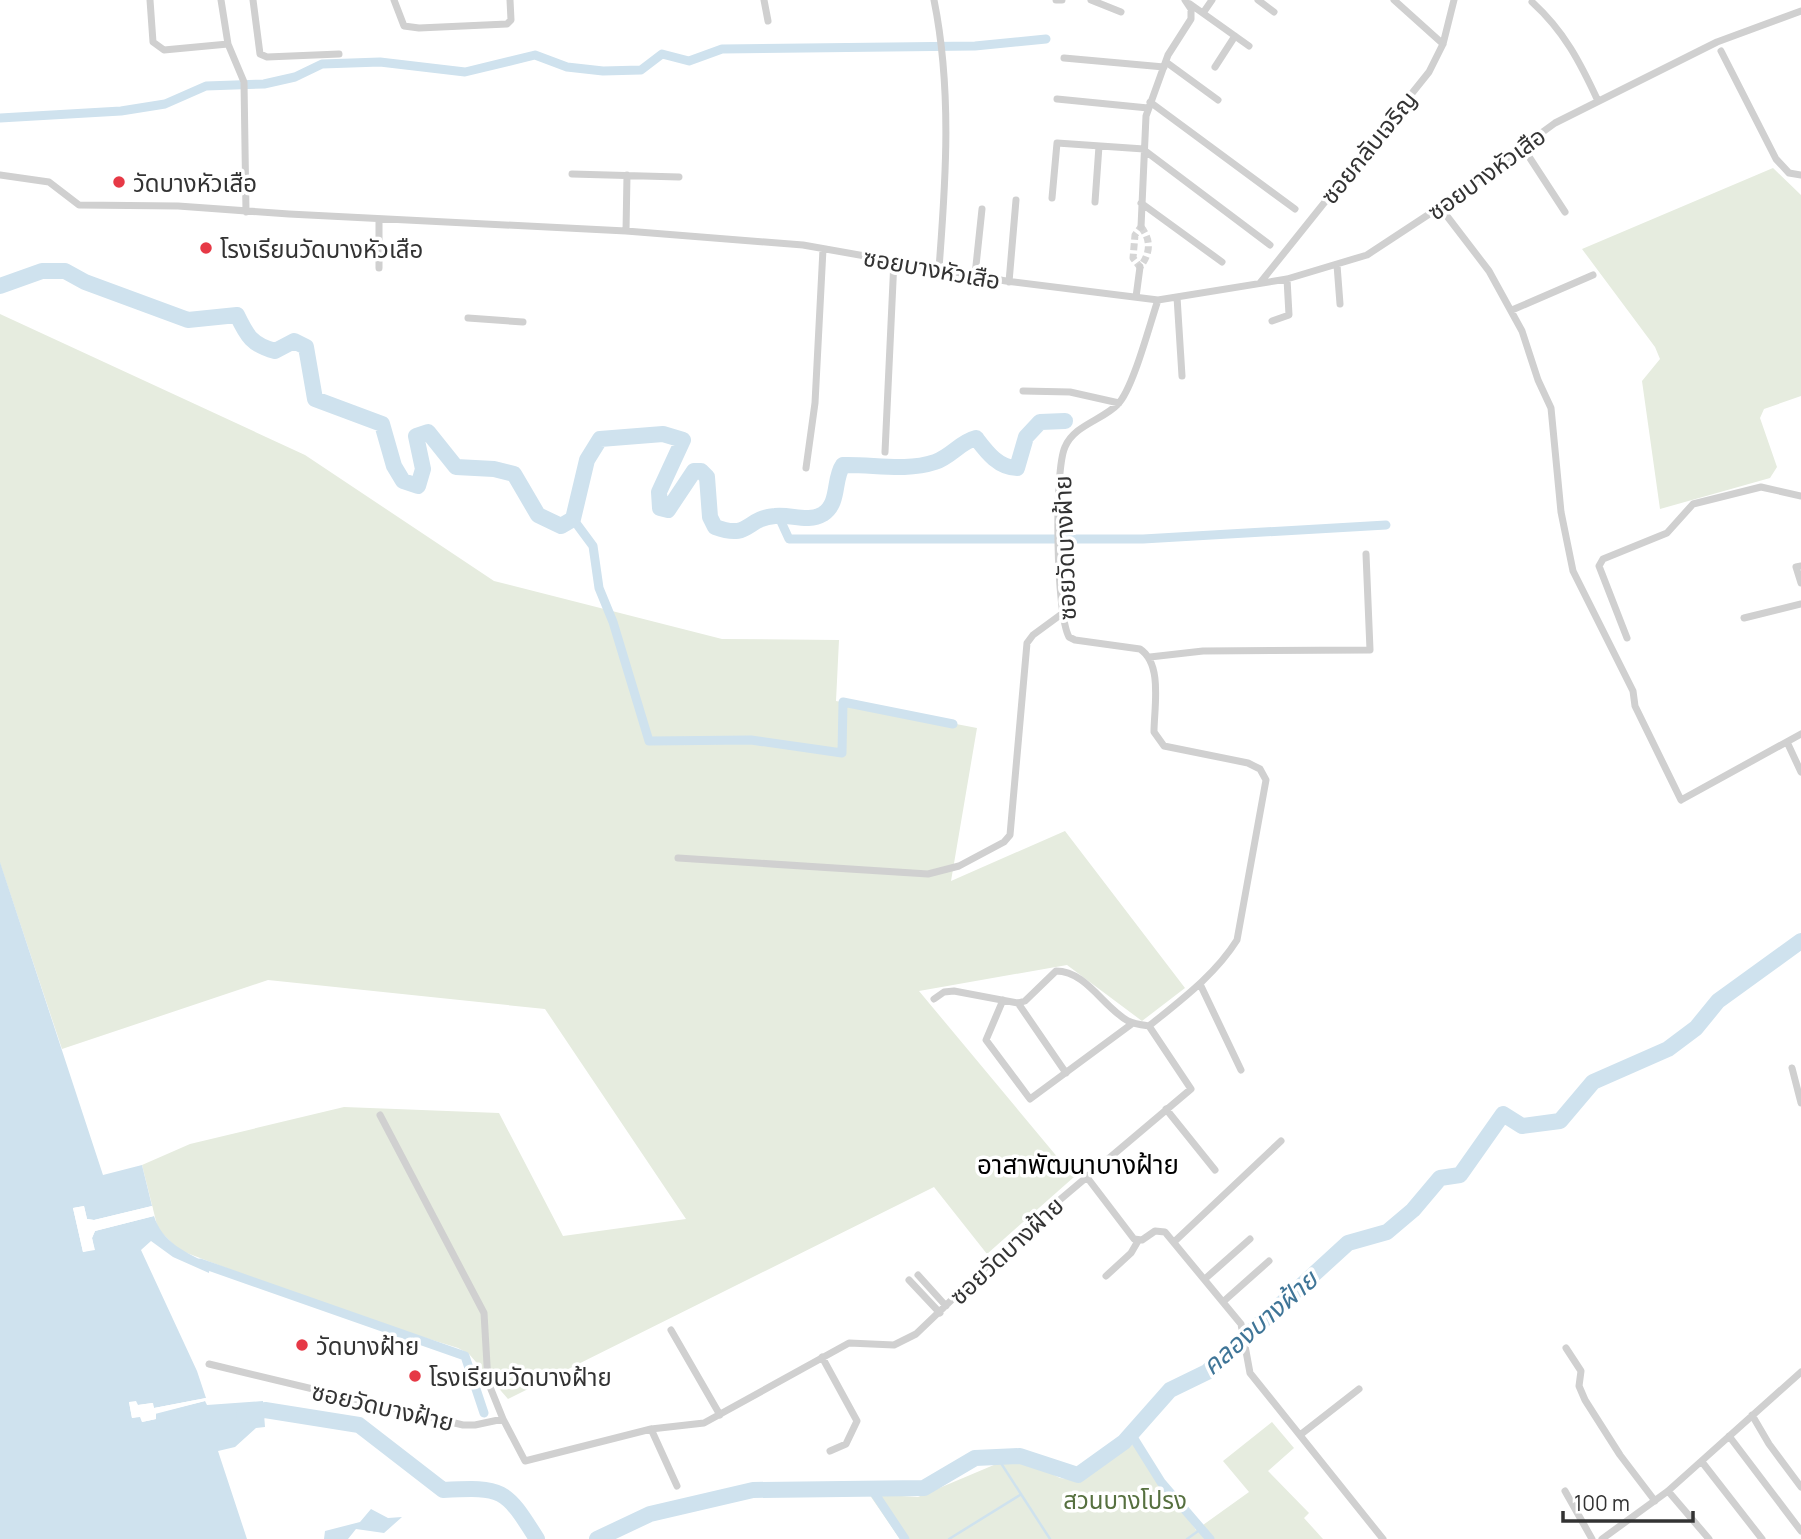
<svg xmlns="http://www.w3.org/2000/svg" width="1801" height="1539" font-family="Manrope,'Noto Sans Thai',sans-serif">
<style>
.green{fill:#e6ecdf}
.water{fill:#cfe2ee}
.pier{fill:#fff}
.lines{fill:none;stroke-linecap:round;stroke-linejoin:round}
.stream{stroke:#cfe2ee;stroke-width:2.5}
.canal{stroke:#cfe2ee;stroke-width:9}
.river{stroke:#cfe2ee;stroke-width:16}
.minor-tunnel{stroke:#d6d6d6;stroke-width:7;stroke-dasharray:7 3.5;stroke-linecap:butt}
.minor{stroke:#d0d0d0;stroke-width:7}
.poi-dot{fill:#e63946;stroke:#fff;stroke-width:2.5}
.labels{text-anchor:middle;dominant-baseline:central;stroke-width:7;stroke-linejoin:round;paint-order:stroke}
.street-label{font-size:24px;fill:#333;stroke:#fff}
.poi-label{font-size:24px;fill:#333;stroke:#fff;text-anchor:start}
.park-label{font-size:24px;fill:#56703f;stroke:#fff}
.neighbourhood-label{font-size:26px;fill:#000;stroke:#fff}
.water-label{font-size:26px;font-style:italic;fill:#3f7597;stroke:#fff}
</style>
<rect width="100%" height="100%" fill="#fff"/>
<path class="green" d="M1773,168L1801,195V396L1764,409L1760,418L1777,467L1770,478L1660,509L1642,381L1660,359L1655,347L1582,249Z
M0,314L305,455L494,581L722,639L839,640L836,701L977,728L951,881L1065,831L1185,988L1142,1021L1067,965L919,991L1074,1177L987,1254L934,1187L508,1399L469,1354L458,1348L336,1310L179,1250L158,1229L142,1165L190,1144L344,1107L499,1113L563,1236L686,1219L545,1009L268,980L62,1049L0,863Z
M1272,1422L1294,1448L1268,1471L1309,1513L1304,1518L1323,1539H900L869,1494L918,1497L1008,1459L1030,1463L1060,1478L1076,1480L1135,1443L1196,1530L1249,1492L1223,1461Z"/>
<path class="water" d="M0,862L103,1175L142,1165L152,1206L94,1220L87,1219L84,1206L73,1208L83,1252L94,1249L92,1238L95,1231L154,1216C162,1242 186,1253 210,1264L209,1273L173,1257L151,1241L141,1250L197,1371L206,1398L154,1408L152,1403L138,1405L129,1402L132,1418L141,1416L142,1422L156,1419L155,1414L205,1401L207,1405L263,1401L265,1427L256,1428L235,1447L218,1451L247,1539H0Z
M371,1509L388,1518L402,1517L384,1533L356,1529L348,1539H324L325,1531L360,1522Z"/>
<path class="pier" d="M84,1206L87,1219L94,1220L152,1206L153,1210L94,1224L85,1221L82,1210L77,1211L86,1248L90,1247L88,1237L94,1228L153,1212L154,1216L95,1231L92,1238L95,1250L83,1252L73,1208Z
M206,1398L205,1401L156,1413V1419L142,1422L140,1417L132,1418L129,1402L136,1401L138,1405L153,1403L154,1408Z"/>
<g class="lines">
<path class="stream" d="M997,1457L1050,1539
M949,1539L1020,1495
M1187,1539L1201,1529"/>
<path class="canal" d="M0,118L121,111L165,104L206,86L264,84L295,77L322,64L380,62L465,72L535,55L567,67L603,71L641,70L662,54L689,61L722,49L975,46L1046,39
M778,515L789,539H1143L1386,525
M573,519L593,546L599,588L613,622L649,741L751,740L842,753L843,702L953,724
M200,1263L465,1356L484,1413
M1131,1434L1161,1482L1210,1539
M871,1488L905,1539"/>
<path class="river" d="M0,286L42,271H65L85,282L188,320L237,315C247,336 252,345 275,351L294,341L306,347L315,399L382,424L394,466L403,481L418,486L423,469L416,436L428,432L456,467L494,469L514,474L538,515L561,526L573,519L587,460L600,439L663,434L683,440L659,492L660,508L668,510L694,471H701L707,477L710,517L715,527C751,540 745,518 775,516C791,514 808,523 823,514C840,503 833,479 843,465C873,464 905,472 935,462C952,456 960,442 976,438C986,451 998,468 1017,468L1026,437L1040,422L1065,421
M244,1415L265,1410L359,1425L443,1490C503,1487 505,1488 537,1539
M597,1539L650,1514L753,1490L924,1488L975,1458L1020,1456L1078,1475L1124,1442L1170,1390L1207,1372L1348,1243L1387,1232L1413,1210L1440,1178L1460,1175L1503,1114L1522,1126L1560,1121L1593,1082L1668,1049L1696,1028L1718,1001L1801,941"/>
<path class="minor-tunnel" d="M1141,227C1152,241 1150,254 1140,267L1133,258L1135,235Z"/>
<path class="minor" d="M150,0L153,42L164,50L228,44
M221,0L228,44L244,82L246,212
M253,0L260,54L267,57L339,54
M394,0L404,26L419,28L507,24L511,20L510,0
M764,0L768,21
M934,0C952,89 946,179 939,268
M1056,0H1062
M1091,0L1121,12
M1258,0L1274,12
M1394,0L1443,44
M1532,2C1564,31 1580,62 1598,101
M1190,4L1249,46
M1203,13L1212,0
M1721,51L1776,159L1789,173L1801,175
M1064,58L1164,67
M1166,62L1218,100
M1215,67L1235,36
M1057,99L1148,108
M1150,102L1295,209
M1522,146L1565,212
M1144,150L1270,245
M572,174L679,177
M0,175L49,182L79,205L178,206L289,214L626,231L803,245L1006,281L1158,300L1287,279L1367,255L1440,207L1555,123L1717,42L1801,11
M1052,198L1057,143L1144,149
M1095,202L1099,146
M1141,203L1222,262
M1440,207L1489,271L1522,331L1538,380L1551,408L1561,512L1573,571L1633,691L1635,706L1681,800L1801,734
M379,219V268
M1141,227L1146,116L1168,55L1191,19V9L1185,0
M626,231L627,175
M1337,265L1340,304
M975,275L982,209
M1009,282L1016,200
M1260,283L1429,72L1443,44L1454,0
M1136,297L1140,267
M1177,297L1182,376
M1512,310L1593,275
M468,318L523,322
M1272,321L1289,315L1287,279
M1023,391L1070,392L1119,403
M885,452L894,260
M806,468L815,403L823,249
M1801,566L1796,567L1801,583
M1744,618L1801,604
M1627,638L1599,566L1603,559L1667,533L1693,504L1761,487L1801,496
M1150,657L1203,651L1370,650L1366,554
M1787,742L1801,772
M678,858L928,874L959,866L1004,842L1010,835L1027,643L1033,635L1063,613
M1200,984L1241,1070
M934,999L944,992L954,991L1018,1003L1025,1001L1056,971C1086,971 1103,1007 1128,1021C1134,1024 1142,1025 1149,1026
M1003,1000L986,1040L1030,1099L1133,1023
M1018,1003L1066,1073
M1792,1068L1801,1103
M1166,1109L1215,1170
M380,1115L484,1313L488,1382L503,1419
M1086,1176L1134,1239L1142,1240L1155,1231L1165,1232L1241,1324L1250,1373L1383,1539
M1174,1242L1281,1141
M918,1275L946,1306
M1106,1276L1131,1253L1138,1241
M1206,1278L1250,1239
M909,1280L940,1313
M1224,1301L1269,1261
M671,1330L720,1415
M1566,1348L1581,1371L1579,1386L1585,1400L1620,1455L1655,1501
M822,1357L857,1421L846,1444L830,1451
M209,1364L463,1425H475L503,1419L525,1461L651,1429L704,1423L849,1343L894,1345L916,1334L1030,1225L1191,1089L1149,1026C1181,1000 1215,975 1237,940L1266,780L1260,769L1248,763L1164,746L1154,732C1154,708 1163,664 1140,649L1075,640L1069,637C1056,614 1054,471 1065,447C1074,425 1103,420 1118,404C1133,389 1150,323 1158,300
M1752,1415L1769,1444L1801,1487
M651,1429L677,1486
M1300,1435L1359,1389
M1729,1436L1801,1531
M1702,1462L1762,1539
M1565,1491L1592,1539
M1668,1491L1709,1539
M1602,1539L1668,1491L1801,1372"/>
</g>
<g class="poi-dot">
<circle cx="119" cy="182" r="7"/>
<circle cx="206" cy="248" r="7"/>
<circle cx="302" cy="1345" r="7"/>
<circle cx="415" cy="1376" r="7"/>
</g>
<g class="labels">
<g class="street-label">
<text transform="translate(1368 147) rotate(-51)">ซอยกลับเจริญ</text>
<text transform="translate(1486 173) rotate(-36)">ซอยบางหัวเสือ</text>
<text transform="translate(932 268) rotate(10)">ซอยบางหัวเสือ</text>
<text transform="translate(1064 548) rotate(-92)">ซอยวัดบางฝ้าย</text>
<text transform="translate(1006 1250) rotate(-43)">ซอยวัดบางฝ้าย</text>
<text transform="translate(383 1406) rotate(13)">ซอยวัดบางฝ้าย</text>
</g>
<g class="poi-label">
<text x="133" y="182">วัดบางหัวเสือ</text>
<text x="220" y="248">โรงเรียนวัดบางหัวเสือ</text>
<text x="316" y="1345">วัดบางฝ้าย</text>
<text x="429" y="1376">โรงเรียนวัดบางฝ้าย</text>
</g>
<g class="park-label">
<text x="1125" y="1499">สวนบางโปรง</text>
</g>
<g class="neighbourhood-label">
<text x="1078" y="1164">อาสาพัฒนาบางฝ้าย</text>
</g>
<g class="water-label">
<text transform="translate(1259 1322) rotate(-41)">คลองบางฝ้าย</text>
</g>
</g>
<path d="M1563 1511v10h130v-10" fill="none" stroke="#333333" stroke-width="3.5"/>
<text x="1574" y="1511" font-size="21" fill="#333333" stroke="#ffffff" stroke-width="5" paint-order="stroke">100 m</text>
</svg>
